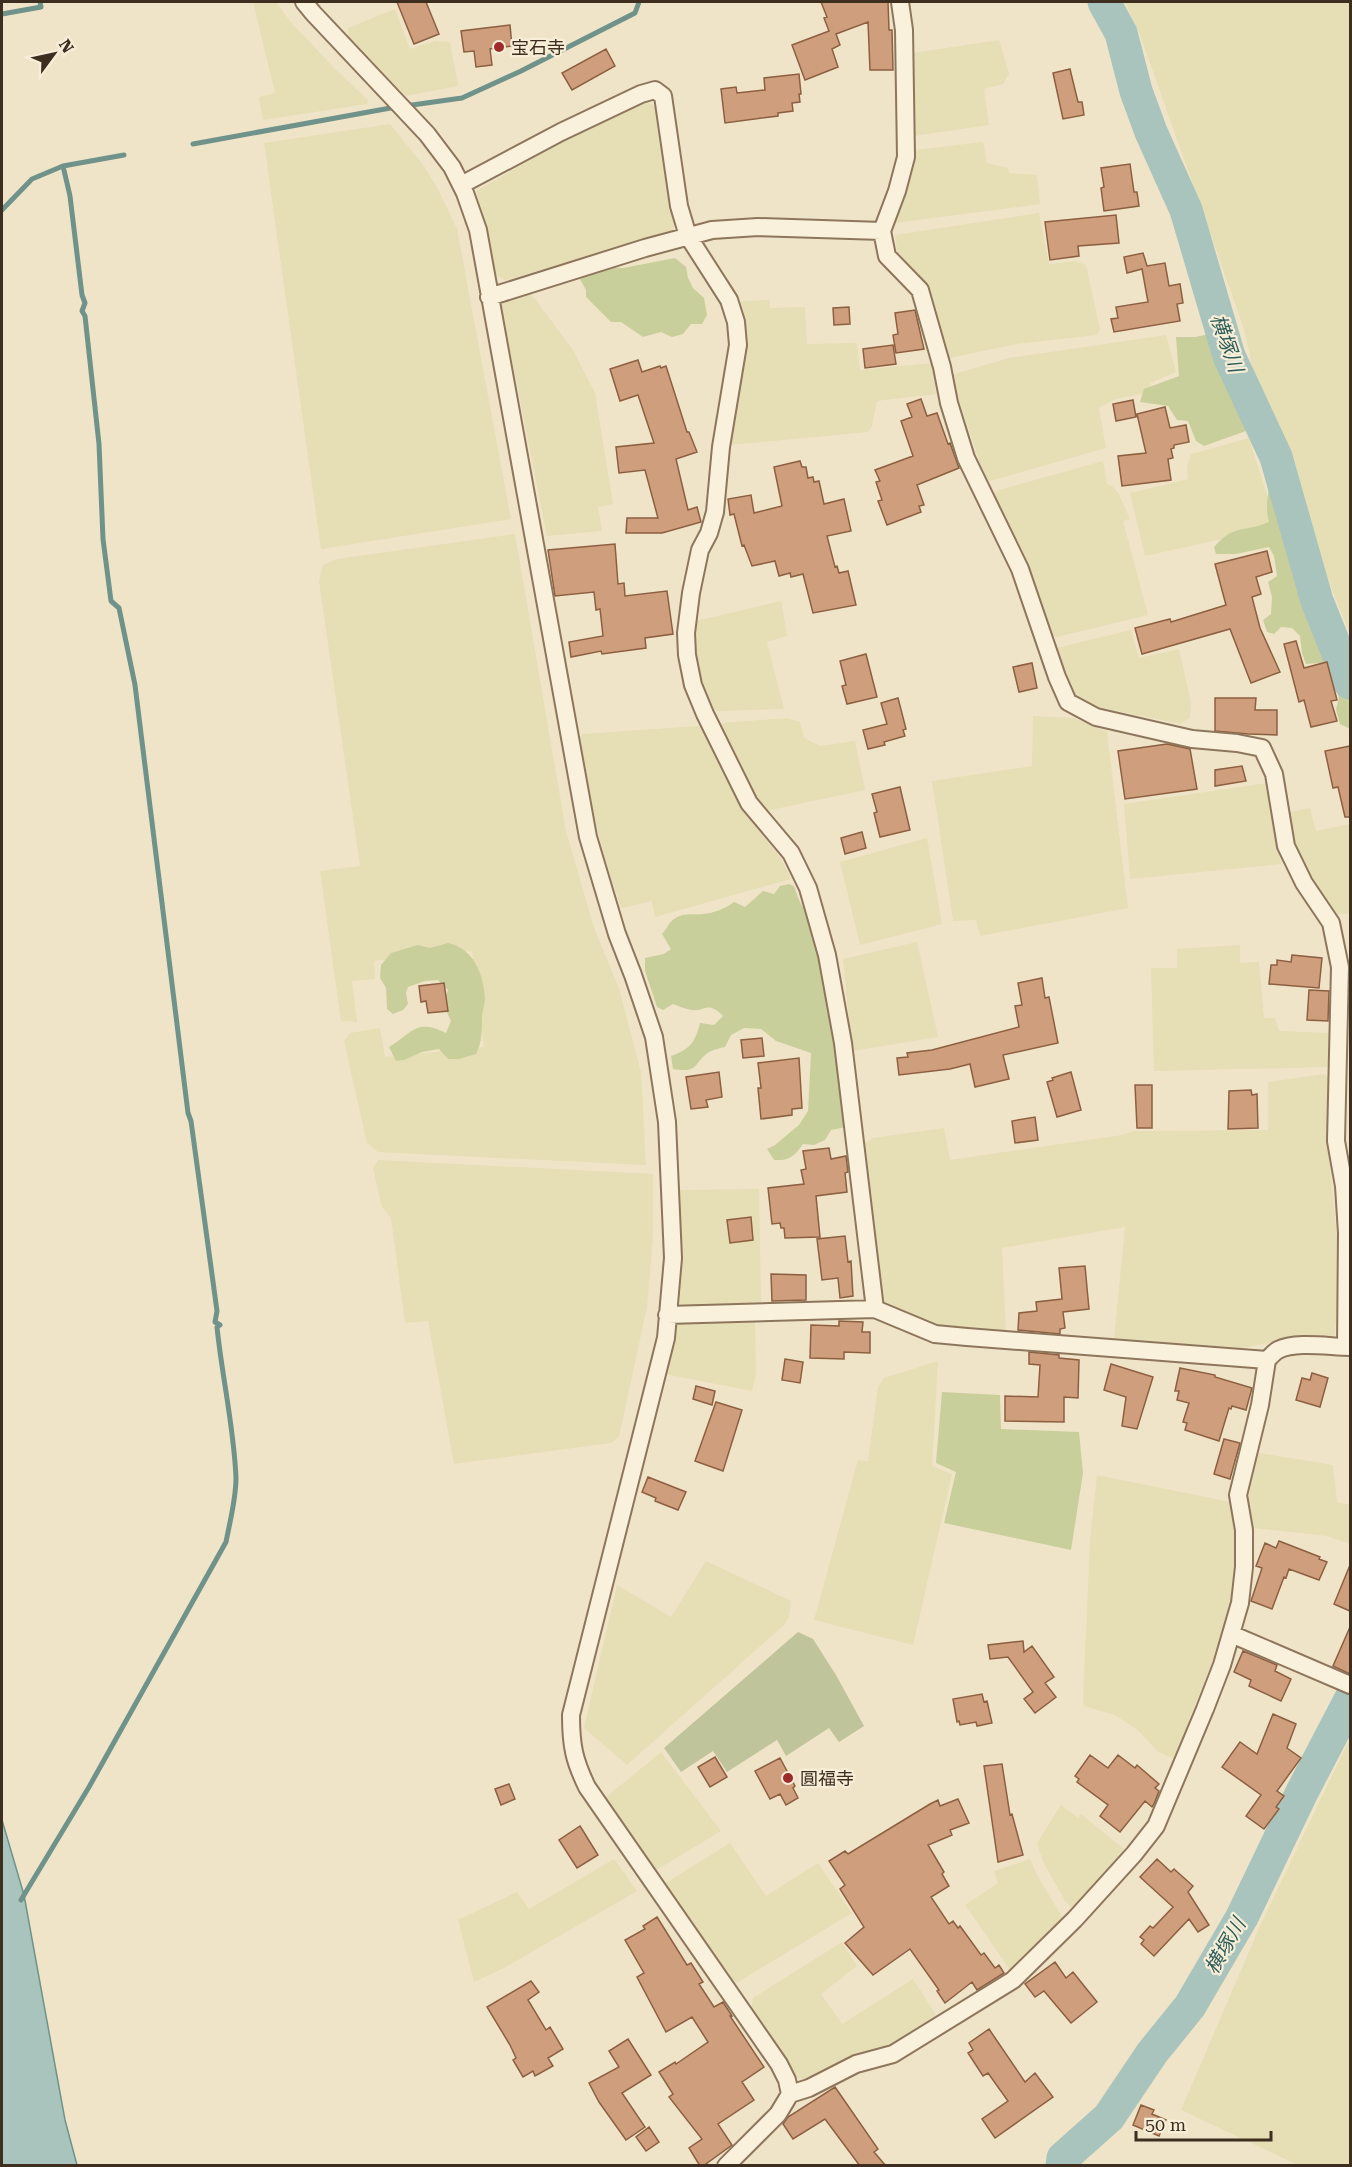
<svg xmlns="http://www.w3.org/2000/svg" width="1352" height="2167" font-family="'Roboto Serif','Noto Sans JP',serif">
<style>
.farmland{fill:#e6deb5}
.green{fill:#c9cf9b}
.cemetery{fill:#bfc49a}
.water{fill:#a9c4bc;stroke:#6f938a;stroke-width:1.5}
.lines{fill:none;stroke-linecap:round;stroke-linejoin:round}
.stream{stroke:#6f938a;stroke-width:5}
.river{stroke:#a9c4bc;stroke-width:33}
.building{fill:#cf9f7d;stroke:#8d5f41;stroke-width:1.5}
.street-casing{stroke:#8d765c;stroke-width:20}
.street{stroke:#faf1dc;stroke-width:16}
.poi-dot{fill:#9e2a2b;stroke:#f7eed8;stroke-width:2}
.labels{text-anchor:middle;dominant-baseline:central;stroke-width:4.5;stroke-linejoin:round;paint-order:stroke}
.poi-label{font-size:18px;fill:#3d2e20;stroke:#f7eed8;text-anchor:start}
.water-label{font-size:20px;font-style:italic;fill:#2f5d5a;stroke:#f7eed8}
</style>
<rect width="100%" height="100%" fill="#f0e4c8"/>
<path class="farmland" d="M253,2H276L290,21L336,70L368,100L367,104L263,120L259,97L275,93Z
M1125,2H1350V634L1324,570L1294,460L1253,370L1244,329L1139,32Z
M395,9L410,49L435,41L450,42L458,86L406,96L348,36V28Z
M999,40L1009,74L1003,84L984,89L989,125L914,136L913,53Z
M648,102L656,107L674,227L670,234L505,280L493,273L488,236L476,191L557,145L638,104Z
M390,124L424,166L439,191L457,229L511,519L321,549L264,143Z
M983,142L987,163L1008,168L1009,173L1037,175L1040,204L895,223L906,191L915,150Z
M1039,213L1049,264L1075,261L1086,265L1100,329L1097,335L1016,344L950,358L945,355L934,305L928,289L904,263L897,251L895,235Z
M525,291L532,295L573,350L595,393L613,504L598,507L602,531L547,536L501,304L507,297Z
M769,300L770,308L805,307L807,344L857,343L860,370L932,363L936,394L877,401L872,426L868,432L729,445L739,382L745,358V331L736,304L743,301Z
M1166,335L1176,372L1150,383L1151,392L1116,399L1099,408L1106,448L990,481L984,476L951,375L1009,358Z
M1249,438L1277,527L1145,556L1130,493L1188,479L1187,467L1191,454Z
M1103,461L1107,484L1112,486L1119,494L1130,519L1123,521L1148,615L1057,637L1050,634L990,496L999,490Z
M515,534L566,831L594,928L619,988L641,1072L646,1165L378,1152L367,1143L344,1041L350,1033L380,1028L385,1057L484,1047L472,951L374,961L375,979L352,981L357,1022L341,1021L320,871L360,866L319,581L323,565L337,559Z
M781,601L787,636L767,642L784,709L717,711L708,704L695,666L693,637L696,621Z
M1131,630L1139,658L1179,649L1191,703L1190,718L1180,724L1090,705L1074,694L1057,648Z
M1033,716L1074,718L1107,732L1128,908L980,936L976,920L953,921L932,781L1032,766Z
M787,718L800,722L804,738L820,746L855,741L865,790L766,811L754,797L720,730L723,723Z
M698,726L704,729L711,740L746,815L782,860L791,879L655,917L652,901L621,908L603,853L586,780L580,738L583,734Z
M1267,783L1281,864L1130,879L1124,804Z
M1310,808L1316,831L1350,824V913L1334,915L1311,884L1297,850L1290,826V812Z
M927,838L942,924L860,945L840,862Z
M917,942L938,1037L852,1051L843,959Z
M1240,945V963L1259,962L1264,1018H1275L1279,1031L1331,1033V1067L1154,1071L1151,968H1177V949Z
M1324,1074L1331,1077L1329,1156L1338,1248V1301L1334,1339L1283,1340L1242,1348L1114,1339L1125,1227L1002,1248L1006,1333L967,1330L927,1322L892,1309L881,1302L864,1144L873,1138L944,1128L950,1160L1122,1135L1134,1131L1268,1130V1082Z
M378,1160L653,1174V1238L647,1307L619,1437L611,1443L454,1464L428,1321L405,1323L391,1218L382,1207L373,1168Z
M759,1189L761,1307L680,1305L678,1300L681,1244L680,1190Z
M676,1321L755,1322L756,1373L752,1391L665,1374Z
M938,1361L932,1466L952,1474L913,1645L814,1620L858,1460L868,1461L878,1387L884,1378Z
M1259,1453L1333,1465L1337,1502L1350,1505V1544L1327,1536L1253,1528L1248,1500L1250,1485Z
M1097,1475L1230,1502L1238,1534L1236,1573L1229,1618L1174,1759L1157,1751L1139,1731L1115,1715L1084,1706L1083,1701L1090,1541Z
M706,1561L791,1601L789,1617L784,1625L627,1765L584,1728L617,1585L671,1617Z
M1350,1738V2165H1298L1181,2110L1260,1926Z
M661,1752L721,1831L653,1872L604,1799Z
M1061,1805L1078,1818L1081,1814L1125,1850L1101,1881L1078,1906L1073,1909L1066,1902L1043,1862L1037,1843Z
M730,1843L766,1896L818,1863L852,1913L738,1982L729,1981L664,1884Z
M614,1859L637,1891L504,1968L474,1982L458,1920L517,1892L529,1909Z
M1030,1859L1039,1879L1063,1918L1062,1924L1011,1971L965,1905L998,1883L994,1871Z
M842,1942L857,1966L821,1994L842,2024L913,1979L936,2015L882,2049L846,2058L804,2079L797,2078L751,2011L753,1998Z"/>
<path class="green" d="M675,258L686,267L688,278L693,288L704,298L707,315L702,324H691L683,334L672,337L661,332L643,337L621,322H611L586,297V290L580,279L599,267L623,268Z
M1210,334L1228,341L1247,387L1245,407L1274,465L1286,506L1304,586L1310,603L1331,625L1341,641L1350,672V729L1340,724L1336,709L1339,698L1331,665L1318,663L1306,664L1302,653L1300,636L1292,628L1281,627L1274,634L1267,632L1263,620L1271,614L1272,597L1268,582L1277,576L1274,556L1269,547L1236,554H1216L1214,547C1235,523 1244,533 1269,522C1265,506 1268,500 1269,484C1269,466 1254,446 1246,431L1204,446L1196,441L1188,421L1177,420L1168,406L1140,402L1144,389L1179,376L1176,337H1195Z
M789,884L794,886C796,892 798,898 801,904C803,908 807,911 809,915C822,939 807,948 834,968L846,1127L831,1130L825,1140L814,1145L803,1144C795,1156 789,1161 774,1160L767,1149L775,1145L788,1134L799,1125L808,1111L811,1053L776,1041L761,1029L744,1028L731,1035L725,1047C721,1048 715,1049 711,1051C693,1061 701,1074 673,1069L671,1056C690,1049 695,1043 700,1023L714,1025L723,1016C707,1000 706,1012 692,1010C685,1009 679,1006 673,1004L663,1010L657,1007L645,971V958L664,954L671,949L662,934C666,930 669,922 674,919C683,912 693,915 703,914C714,913 725,909 734,902L745,907L763,891L774,894L780,886Z
M448,943C474,949 483,973 485,998C485,1004 482,1011 482,1017C482,1031 482,1042 476,1054L459,1059H448L439,1049L422,1052L404,1060L396,1061L389,1047C412,1033 416,1018 446,1033L451,1021L443,1004L448,990L438,980L425,981L408,987L406,993L408,1004L403,1010L393,1014L387,1009L386,988L380,978L381,965L391,953L418,945L430,948Z
M942,1392L1000,1395L1001,1429L1079,1432L1083,1473L1071,1550L944,1523L956,1472L936,1463Z"/>
<path class="cemetery" d="M798,1632L813,1639L836,1675L864,1726L839,1742L829,1728L786,1756L777,1740L727,1772L713,1751L681,1772L664,1748Z"/>
<path class="water" d="M2,1820L24,1895L65,2120L77,2165H2Z"/>
<g class="lines">
<path class="stream" d="M2,14L41,7L40,2
M405,106L462,98L521,71L635,13L639,2
M193,144L396,107
M2,210L32,179L63,166L124,155
M21,1900L89,1787L226,1542C230,1521 236,1499 236,1478C234,1427 222,1377 217,1327L220,1325L215,1322L217,1311L191,1121L188,1113L135,685L119,608L111,601L103,539L99,444L85,316L82,311L85,303L82,295L70,196L63,166"/>
<path class="river" d="M1104,2L1121,33L1136,91L1151,132L1186,210L1229,356L1276,457L1317,601L1350,683
M1062,2166L1063,2158L1109,2117L1152,2053L1190,2006L1242,1917L1302,1792L1350,1700"/>
</g>
<path class="building" d="M397,2H426L439,34L414,44Z
M821,2H888L889,30H892L893,70H870L868,22L836,34L840,45L832,49L838,67L805,80L792,45L829,31L824,18L827,17Z
M510,25L512,46L490,49L492,65L476,67L474,51L464,52L461,31Z
M606,49L615,66L572,90L562,73Z
M1070,69L1078,102H1082L1084,115L1063,119L1053,73Z
M799,74L801,94H799L800,102L792,103L793,111L778,113V116L725,123L721,89L736,87L737,93L765,90L764,78Z
M1130,164L1134,192H1137L1139,206L1104,211L1101,188L1104,187L1101,168Z
M1116,215L1119,243L1078,246L1079,256L1050,260L1045,222Z
M1143,253L1147,266L1165,263L1169,286L1180,284L1183,303L1177,304L1180,321L1114,332L1111,319L1118,318L1116,307L1148,302L1142,269L1127,273L1124,257Z
M849,307L850,324L834,325L833,308Z
M915,310L924,349L896,353L893,335L898,334L895,313Z
M893,345L896,364L865,368L863,349Z
M638,360L642,372L660,366L661,368L666,366L687,432H689L697,452L676,459L688,510L697,507L701,522L662,533H626L627,518H658L645,470L619,473L616,447L654,443L638,395L620,401L610,369Z
M921,399L927,416L937,413L948,444L950,443L959,468L917,485L924,505L919,506L921,512L887,525L878,501L882,500L876,482L880,481L875,470L913,456L901,421L912,417L907,404Z
M1133,400L1136,417L1116,421L1113,404Z
M1165,407L1170,428L1186,425L1189,442L1174,445V448L1171,449L1173,458L1168,459L1171,480L1122,486L1118,456L1146,453L1137,414Z
M800,461L802,467H806L808,478L813,477L814,482L819,481L824,504L844,499L851,531L827,536L835,567L837,566L839,573L848,571L856,605L813,613L803,574L791,577L790,573L779,576L775,561L752,566L744,545L742,546L734,514L730,515L728,499L751,495L754,513L782,506L774,467Z
M615,544L618,584L624,583L625,596L667,591L673,634L645,638L646,648L602,654L601,651L571,657L569,642L603,636L600,609L596,610L594,592L555,596L548,550Z
M1267,551L1272,572L1256,577L1261,594L1252,597L1260,628L1280,672L1251,683L1230,629L1142,654L1135,628L1170,619L1171,622L1226,605L1215,564Z
M1296,641L1304,668L1327,662L1337,700L1331,701L1337,721L1311,727L1304,700L1299,702L1284,644Z
M866,654L877,697L847,704L842,686L846,685L840,661Z
M1032,663L1037,688L1019,692L1013,667Z
M898,698L906,729L903,730L905,736L884,742L885,745L868,749L863,730L887,724L881,703Z
M1215,698H1256L1255,710H1277V735L1248,734L1215,731Z
M1167,744L1190,749L1197,789L1125,799L1118,751Z
M1350,746V817H1345L1338,787L1333,788L1325,751Z
M1242,766L1246,781L1215,786V770Z
M900,787L910,830L880,837L874,813L877,812L872,794Z
M862,832L866,848L845,854L841,838Z
M1292,955L1322,958L1319,988L1269,984L1271,965H1277V960L1291,962Z
M1042,978L1045,998L1049,997L1058,1043L1003,1055L1009,1079L975,1087L970,1064L950,1069L899,1075L897,1058L908,1057L907,1053L932,1050L1019,1027L1015,1006L1022,1005L1018,983Z
M444,983L448,1011L428,1013L426,1001L421,1002L419,986Z
M1309,990L1329,991L1328,1021L1307,1020Z
M762,1038L764,1056L743,1058L741,1040Z
M799,1058L802,1108L792,1109V1115L761,1119L758,1088H761L758,1063Z
M719,1072L722,1097L706,1100L708,1107L691,1109L686,1077Z
M1071,1072L1081,1110L1057,1117L1047,1082L1053,1080L1052,1078Z
M1135,1085H1152V1128H1137Z
M1251,1090L1252,1095L1257,1094L1258,1128L1228,1129L1229,1091Z
M1035,1117L1038,1140L1015,1143L1012,1121Z
M829,1148L831,1159L846,1156L848,1172L845,1173L847,1192L816,1196L820,1237L785,1238L784,1228H781L780,1223L772,1224L768,1188L804,1184L801,1170L806,1169L803,1151Z
M751,1217L753,1240L730,1243L727,1220Z
M845,1236L848,1262L851,1261L853,1296L840,1298L838,1278L822,1280L817,1239Z
M1085,1266L1089,1309L1063,1312L1065,1328L1060,1329V1334L1018,1330L1019,1313L1037,1311L1036,1302L1062,1299L1059,1268Z
M771,1274L806,1275V1300L772,1301Z
M839,1321L863,1322L862,1332H870V1353L844,1352V1359L810,1358L811,1325L839,1326Z
M1029,1352L1059,1355V1358L1079,1360L1078,1398L1064,1397V1422L1005,1421V1396L1038,1397L1040,1365L1029,1364Z
M785,1359L803,1362L800,1383L782,1380Z
M1111,1364L1153,1377L1137,1429L1122,1426L1126,1397L1104,1390Z
M1180,1368L1215,1375V1377L1252,1388L1246,1410L1232,1406L1231,1409L1229,1408L1219,1441L1185,1430L1187,1423L1183,1422L1189,1403L1177,1400L1179,1391H1175Z
M1312,1373L1328,1378L1320,1407L1296,1400L1302,1378L1310,1380Z
M696,1386L715,1391L712,1405L693,1399Z
M716,1402L742,1410L723,1471L695,1461Z
M1224,1439L1240,1443L1230,1479L1214,1474Z
M648,1477L686,1492L678,1510L655,1501L656,1498L642,1492Z
M1279,1541L1320,1557L1319,1559L1327,1562L1319,1580L1289,1569L1286,1578L1284,1577L1272,1609L1251,1601L1262,1568L1256,1566L1265,1543L1276,1548Z
M1350,1565V1611L1334,1604Z
M1350,1627V1674L1333,1666Z
M1023,1641L1024,1652L1032,1646L1054,1677L1045,1683L1056,1697L1035,1713L1024,1699L1033,1692L1008,1657L990,1659L988,1645Z
M1243,1651L1277,1665L1275,1671L1291,1679L1281,1701L1249,1686L1251,1680L1234,1672Z
M982,1694L984,1702L987,1701L992,1723L977,1726L976,1722L960,1725L959,1721L957,1722L953,1699Z
M1273,1714L1296,1724L1287,1748L1301,1758L1277,1791L1284,1796L1276,1807L1279,1809L1264,1829L1246,1816L1261,1795L1222,1767L1240,1742L1257,1754Z
M1090,1755L1108,1768L1118,1755L1135,1768L1137,1765L1159,1784L1155,1788L1159,1791L1154,1804L1152,1807L1145,1801L1120,1832L1100,1816L1108,1805L1077,1782L1079,1779L1075,1776Z
M715,1757L727,1777L710,1787L698,1767Z
M780,1758L795,1786L793,1788L798,1798L786,1805L780,1794L770,1799L755,1771Z
M1002,1764L1010,1815L1012,1814L1023,1855L998,1862L984,1766Z
M509,1784L515,1799L501,1805L495,1789Z
M958,1799L969,1823L950,1830L952,1835L928,1845L944,1872L942,1874L949,1886L931,1897L949,1924L953,1921L958,1928L960,1926L981,1955L984,1953L995,1968L999,1965L1004,1973L977,1990L972,1982L945,2003L937,1991L939,1990L910,1949L873,1975L845,1943L864,1927L840,1889L845,1885L829,1861L845,1851L848,1854L930,1804L938,1800L940,1806Z
M580,1826L598,1855L577,1868L559,1840Z
M1157,1859L1171,1872L1174,1869L1193,1886L1188,1892L1209,1925L1198,1932L1189,1919L1154,1956L1141,1944L1144,1940L1140,1937L1150,1926L1153,1928L1173,1907L1140,1877Z
M657,1917L687,1965L691,1963L703,1982L699,1984L714,2007L723,2002L732,2016H730L764,2067L742,2082L754,2100L718,2124L732,2145L703,2166H700L689,2148L702,2139L669,2097L673,2094L659,2072L675,2062L676,2064L708,2042L692,2017L666,2032L637,1977L644,1973L625,1940L645,1929L643,1926Z
M1055,1962L1066,1978L1073,1972L1097,2002L1071,2023L1044,1991L1035,1997L1025,1984Z
M531,1981L539,1992L528,2000L546,2030L550,2027L563,2049L548,2058L553,2066L535,2076L533,2071L523,2077L513,2060L516,2058L510,2045L487,2007Z
M989,2029L1025,2082L1035,2073L1053,2097L995,2138L982,2119L1008,2101L988,2073L983,2076L968,2053L973,2050L969,2043Z
M628,2039L651,2075L622,2093L645,2127L626,2140L599,2102L589,2083L619,2067L609,2051Z
M835,2087L878,2149L874,2152L886,2166H860L825,2119L793,2139L783,2124L788,2117Z
M1141,2105L1154,2110L1152,2114L1166,2120L1159,2136L1133,2125Z
M649,2127L659,2142L646,2151L636,2137Z"/>
<g class="lines">
<g class="street-casing">
<path id="street" d="M304,2L313,13L427,134L452,167L465,193L478,230L588,837L617,934L633,975L654,1037L667,1122L673,1258L666,1338L571,1715C571,1746 574,1760 587,1787L779,2064L787,2080L790,2094L778,2114L726,2166
M900,2L904,30L906,157L897,191L882,231L887,256L920,290L942,367L949,403L966,458L1020,569L1057,677L1068,702L1096,717L1192,739L1237,743L1262,748L1274,774L1286,846L1304,883L1331,923L1340,967L1336,1141L1344,1186L1347,1233L1346,1347
M461,185L561,132L641,94L655,90L663,96L679,206L688,236L729,300L736,322L738,345L721,447L715,512L709,533L700,550L691,593L686,633L687,655L693,685L705,714L749,803L791,853L808,888L827,955L843,1043L875,1309L935,1334L967,1337L1267,1360C1270,1357 1274,1352 1278,1350C1296,1341 1330,1347 1350,1347
M489,297L645,248L712,230L758,227L882,231
M667,1315L875,1309
M1231,1634L1350,1685
M790,2094L809,2088L856,2064L893,2054L1013,1980L1075,1919L1134,1854L1156,1826L1205,1709L1222,1665L1240,1603L1244,1567V1530L1238,1495L1260,1405L1267,1360"/>
</g>
<use href="#street" class="street"/>
</g>
<g class="poi-dot">
<circle cx="499" cy="47" r="6"/>
<circle cx="788" cy="1778" r="6"/>
</g>
<g class="labels">
<g class="poi-label">
<text x="511" y="47">宝石寺</text>
<text x="800" y="1778">圓福寺</text>
</g>
<g class="water-label">
<text transform="translate(1227 343) rotate(71)">横塚川</text>
<text transform="translate(1225 1946) rotate(-60)">横塚川</text>
</g>
</g>
<rect width="1352" height="2167" fill="none" stroke="#3d2e20" stroke-width="6"/>
<g transform="translate(54 54) rotate(57)" stroke="#f7eed8" stroke-width="4.5" paint-order="stroke">
<path d="M0-4.5L10 22L0 15L-10 22Z" fill="#3d2e20"/>
<text y="-9" font-size="16" font-weight="bold" text-anchor="middle" fill="#3d2e20">N</text>
</g>
<path d="M1136 2131v9h135v-9" fill="none" stroke="#3d2e20" stroke-width="3"/>
<text x="1145" y="2131" font-size="18" fill="#3d2e20" stroke="#f7eed8" stroke-width="4.5" paint-order="stroke">50 m</text>
</svg>
